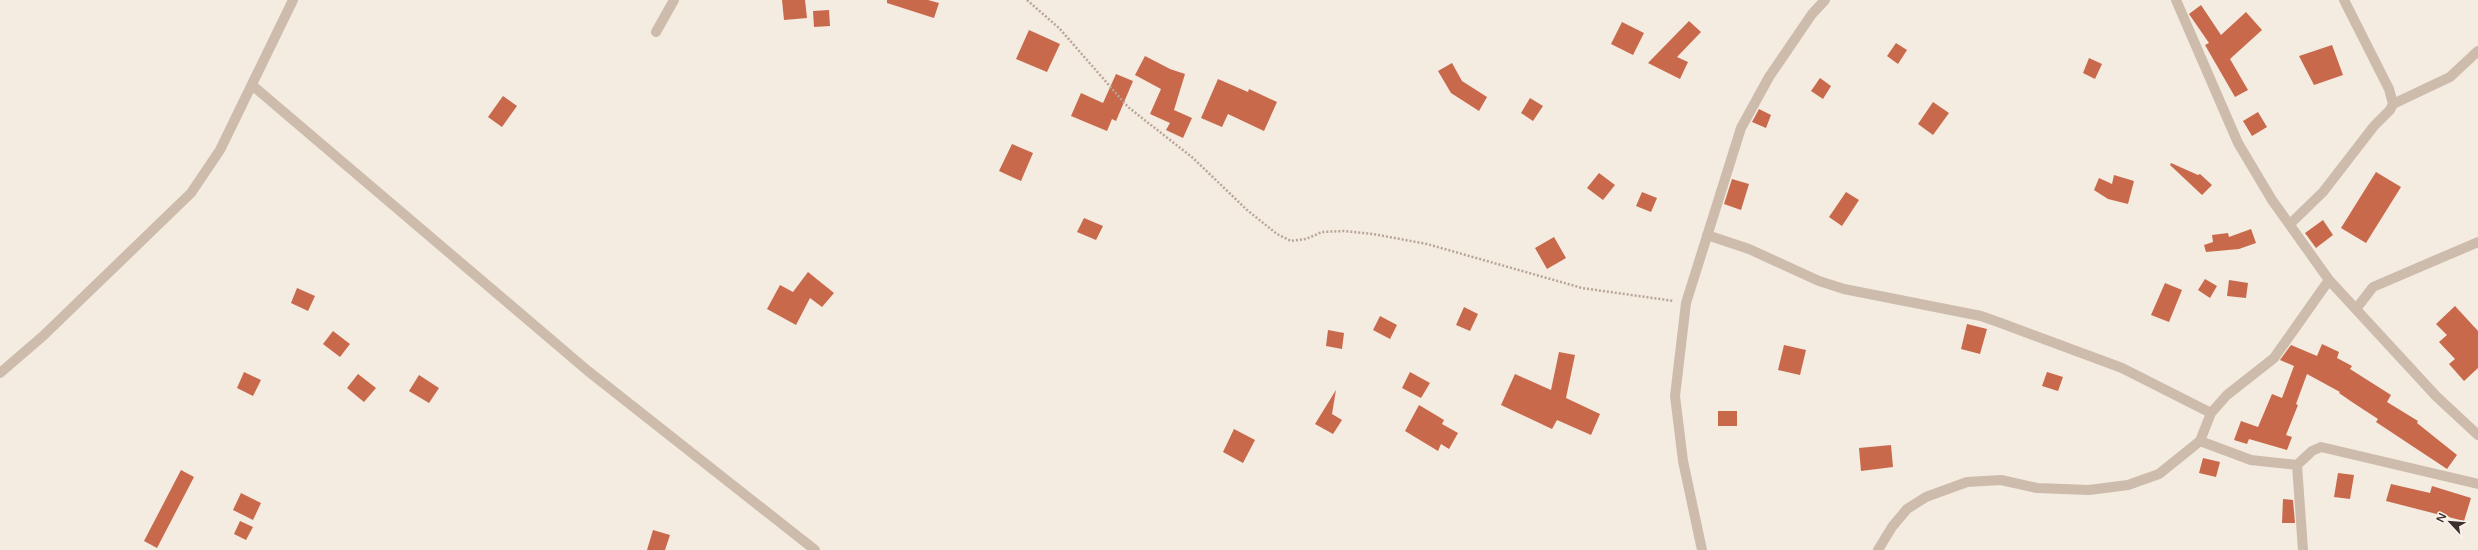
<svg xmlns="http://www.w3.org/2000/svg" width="2478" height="550" font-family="'Varela Round',sans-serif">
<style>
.building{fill:#c8694b}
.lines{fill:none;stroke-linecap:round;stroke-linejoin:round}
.path{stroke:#b9a596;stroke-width:2.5;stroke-dasharray:2 2;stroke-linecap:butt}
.street{stroke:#cdbbac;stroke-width:10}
</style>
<rect width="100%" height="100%" fill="#f4ebe1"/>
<path class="building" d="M782,0H805L807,18L784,20Z
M887,0H928L939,3L934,18L887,3Z
M2201,5L2221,35L2246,12L2262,30L2230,59L2248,90L2235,97L2205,45L2209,43L2189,14Z
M829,10L830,26L814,27L813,11Z
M1689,21L1701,32L1677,57L1688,62L1680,79L1648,63Z
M1622,22L1644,33L1633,55L1611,44Z
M1029,30L1060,44L1047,72L1016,59Z
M1896,43L1907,50L1898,64L1887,56Z
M2332,45L2343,75L2314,85L2299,56Z
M1145,56L1170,69L1185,74L1174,110L1192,118L1183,138L1166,130L1170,123L1150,114L1161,89L1135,75Z
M2089,58L2102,64L2095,79L2083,73Z
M1452,63L1462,81L1487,97L1479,111L1451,93L1438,71Z
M1116,74L1133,81L1116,121L1112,119L1107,131L1071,116L1081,93L1103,103Z
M1820,78L1831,86L1823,99L1811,91Z
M1218,79L1248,92L1249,89L1277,102L1264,131L1228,114L1222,127L1201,118Z
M503,96L517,106L502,127L488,117Z
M1530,98L1543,106L1533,121L1521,113Z
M1933,102L1949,113L1933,135L1918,124Z
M1759,109L1771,115L1766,128L1752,122Z
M2258,112L2267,127L2252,136L2243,121Z
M1012,144L1033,153L1021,181L999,171Z
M2171,163L2198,175L2200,174L2212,185L2202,195L2170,165Z
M2376,172L2401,187L2366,243L2341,228Z
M1599,173L1615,185L1603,200L1587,188Z
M2114,175L2134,181L2128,204L2108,199L2094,190L2099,178L2112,184Z
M1732,179L1749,184L1741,210L1724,204Z
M1642,192L1657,198L1651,212L1636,206Z
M1846,192L1859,200L1842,226L1829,217Z
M1084,218L1103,226L1096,240L1077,232Z
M2323,220L2333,235L2316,248L2305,233Z
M2251,229L2256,243L2239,249L2206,252L2204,245L2213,242L2212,235L2228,233L2229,237Z
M1554,237L1566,258L1547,269L1535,248Z
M808,272L834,293L822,307L810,298L796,325L767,309L780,285L793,292Z
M2205,279L2217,286L2210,298L2198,290Z
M2229,280L2248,283L2246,298L2227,296Z
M2165,283L2182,290L2169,322L2151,315Z
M297,288L315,296L308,311L291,303Z
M2455,306L2478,331V368L2464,381L2449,364L2455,359L2439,342L2447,335L2436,324Z
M1464,307L1478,314L1470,331L1456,325Z
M1380,316L1397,325L1390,339L1373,330Z
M1967,324L1987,329L1980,354L1961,349Z
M1328,330L1344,333L1342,349L1326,346Z
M333,331L350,344L340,357L323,344Z
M2322,344L2339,352L2337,358L2352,366L2350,369L2391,395L2387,402L2418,421L2417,423L2457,455L2447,469L2376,422L2378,419L2352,402L2339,393L2340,392L2307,374L2296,404L2298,405L2286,435L2292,437L2287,450L2249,439L2247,444L2234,440L2241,421L2258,427L2272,394L2282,398L2294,366L2280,360L2291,345L2317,356Z
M1784,345L1806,350L1800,375L1778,370Z
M1559,352L1575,355L1566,398L1600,414L1591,435L1557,420L1552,429L1501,405L1515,374L1551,390Z
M244,372L261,380L253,396L237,388Z
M1410,372L1430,383L1421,398L1402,388Z
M2047,372L2063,377L2058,391L2042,386Z
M358,374L376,388L364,402L347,388Z
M419,375L439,388L429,403L409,391Z
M1336,390L1332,414L1342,420L1333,434L1315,424Z
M1419,405L1444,420L1442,424L1458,433L1449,449L1441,444L1438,451L1405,431Z
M1718,411H1737V426H1718Z
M1234,429L1255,440L1243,463L1223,452Z
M1891,445L1893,467L1861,471L1859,448Z
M2203,458L2220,462L2216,477L2199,473Z
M181,470L194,477L157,548L144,541Z
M2338,473L2354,475L2350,499L2334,497Z
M2391,484L2430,493L2432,486L2471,498L2464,521L2386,501Z
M241,493L261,503L253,520L233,510Z
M2283,499L2293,500L2295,523H2282Z
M240,521L253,527L246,540L234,534Z
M653,530L670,535L665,550H647Z"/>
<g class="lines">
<path class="path" d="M1027,0L1059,28L1128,107L1193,158L1247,210L1277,234L1291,241L1306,239L1322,232L1344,231L1373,234L1427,244L1582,288L1674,301"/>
<path class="street" d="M2176,0L2238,143L2272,200L2329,280L2436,396L2478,435
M656,32L674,0
M252,85L588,371L815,550
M2393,104L2450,77L2478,51
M2290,224L2323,192L2374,126L2390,110L2393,104L2389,89L2344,0
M1707,235L1749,249L1819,281L1844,289L1981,316L1998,322L2122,368L2211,413
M2356,309L2373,287L2478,242
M0,373L43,336L191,193L220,150L293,0
M2200,441L2251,460L2297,465L2312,451L2321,447L2478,484
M2297,465L2303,550
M1702,550L1683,461L1675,396L1686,303L1741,128L1769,77L1812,14L1825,0
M1878,550L1892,527L1907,509L1926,497L1967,482L2001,480L2037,488L2089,490L2128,485L2159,474L2200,441L2211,413L2227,395L2274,358L2329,280"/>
</g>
<g transform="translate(2450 522) rotate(296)" stroke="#fbf5ee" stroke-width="3" paint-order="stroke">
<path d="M0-3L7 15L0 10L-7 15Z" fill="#3b302b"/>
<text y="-6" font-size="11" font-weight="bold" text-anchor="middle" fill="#3b302b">N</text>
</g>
</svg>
